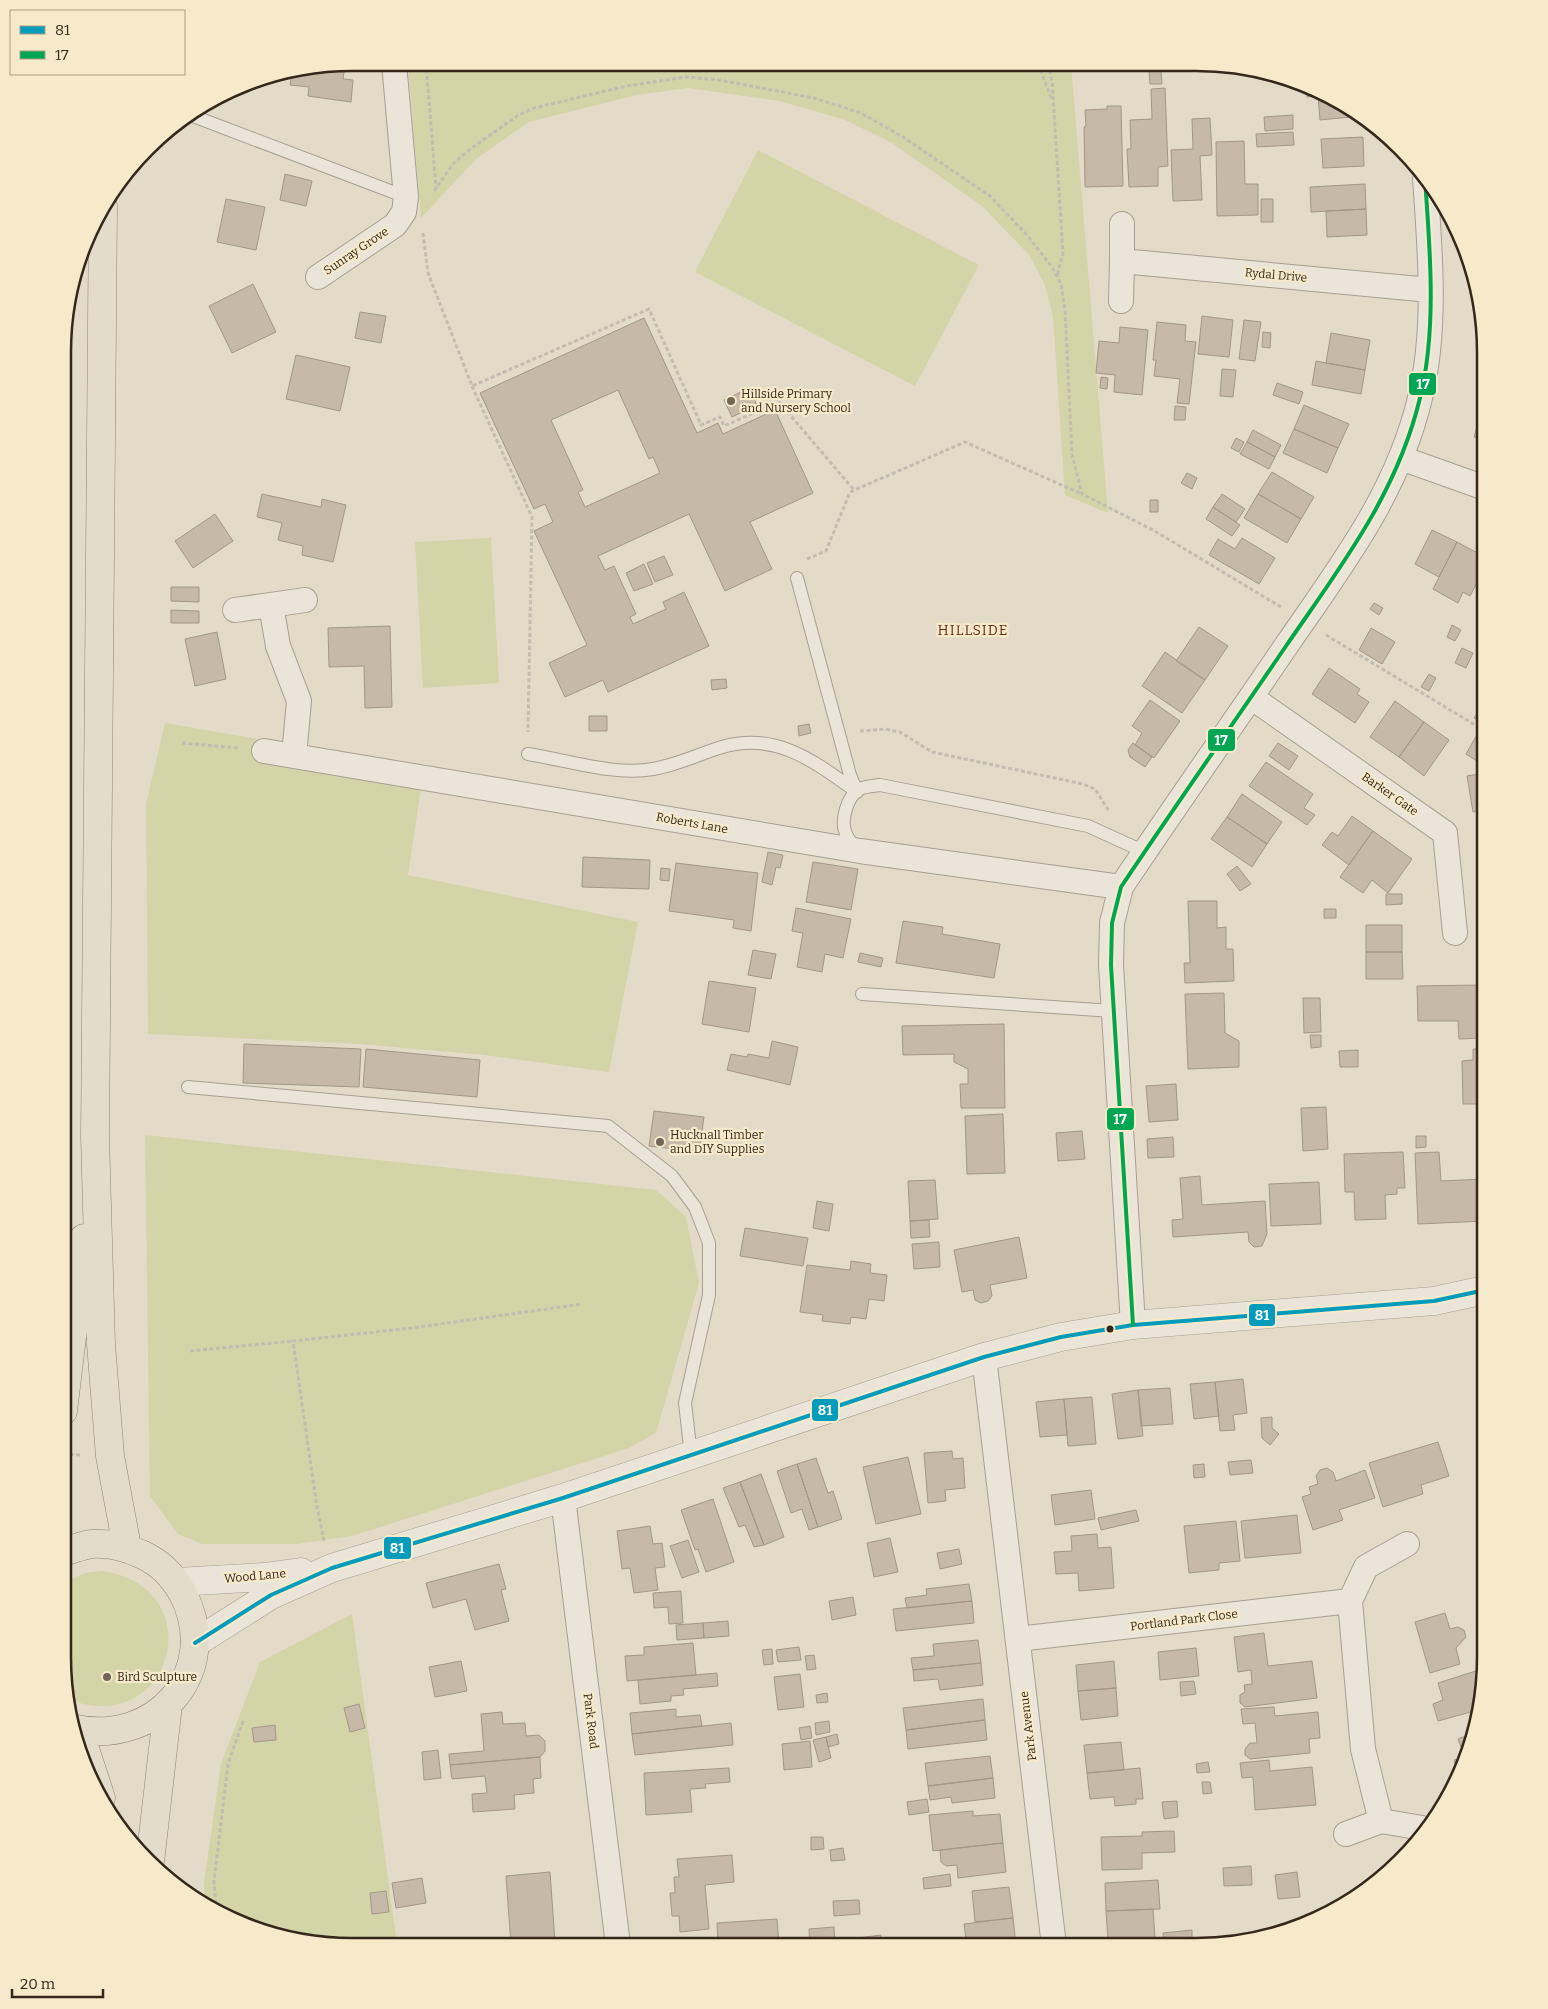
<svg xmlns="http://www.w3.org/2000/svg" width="1548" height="2009" font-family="Bitter,serif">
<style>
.green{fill:#d3d4a8}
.building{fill:#c7b9a8;stroke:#a39687;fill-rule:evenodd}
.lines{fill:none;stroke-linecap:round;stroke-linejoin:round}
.service-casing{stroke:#a79f91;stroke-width:14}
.minor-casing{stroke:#a79f91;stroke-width:26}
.tertiary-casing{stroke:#a79f91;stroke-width:29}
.primary-casing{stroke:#8d8578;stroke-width:29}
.path{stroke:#c3bcb1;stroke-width:3;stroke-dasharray:4 2.5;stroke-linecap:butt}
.service{stroke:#ebe5d9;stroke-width:12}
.minor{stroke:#ebe5d9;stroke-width:24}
.tertiary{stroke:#ebe5d9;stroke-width:28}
.primary{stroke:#e3dcca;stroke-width:28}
.bus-1-casing{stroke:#f7eaca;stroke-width:8}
.bus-2-casing{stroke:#f7eaca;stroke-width:8}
.bus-1{stroke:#059cbc;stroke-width:4}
.bus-2{stroke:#00a651;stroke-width:4}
.poi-dot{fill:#726657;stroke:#f7eaca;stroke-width:2}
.bus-dot{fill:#35271a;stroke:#f7eaca;stroke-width:2}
.labels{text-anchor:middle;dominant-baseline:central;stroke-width:4.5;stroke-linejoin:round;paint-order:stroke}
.street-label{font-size:12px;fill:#35271a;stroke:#f7eaca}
.poi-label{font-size:12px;fill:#35271a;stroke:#f7eaca;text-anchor:start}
.neighbourhood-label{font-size:14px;letter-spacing:1px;fill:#642817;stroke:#f7eaca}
.rim{fill:none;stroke:#35271a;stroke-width:2.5}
.line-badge{stroke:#f7eaca;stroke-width:2}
.badge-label{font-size:14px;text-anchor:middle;font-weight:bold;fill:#fff}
</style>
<rect width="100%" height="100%" fill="#e3dbc7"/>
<path class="green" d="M408,63L1071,65L1108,513L1065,495L1053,316L1045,285L1030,256L982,206L892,143L845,120L780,101L688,88L636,95L529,122L476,159L421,218Z
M758,150L979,265L915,386L695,272Z
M491,538L499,683L423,688L415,542Z
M165,723L424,768L408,875L638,922L609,1072L484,1055L360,1044L148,1034L146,804Z
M145,1135L656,1190L686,1217L699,1283L656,1433L629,1448L352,1536L296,1544H202L178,1534L150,1496Z
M102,1571C214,1587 172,1741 68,1699L63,1657V1583L85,1573Z
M352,1614L397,1944H315L259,1931L205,1904L204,1883L221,1764L260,1662Z"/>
<path class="building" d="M355,63L354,67L345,65L343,79L353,80L351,102L308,96L309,87L290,85L292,73Z
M1149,70H1161L1162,84H1150Z
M1306,84L1307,85L1325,95L1307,97Z
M1165,88L1168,166L1158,167V186L1129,187L1127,149H1131L1130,120L1152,119L1151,89Z
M1325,95L1361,116L1320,120L1318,96Z
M1107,106H1121L1123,186L1085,187L1084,127L1086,126L1085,110L1107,109Z
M1293,115V129L1265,131L1264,117Z
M1210,118L1212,155L1200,156L1202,200L1173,201L1171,150L1193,149L1192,119Z
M1293,132L1294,145L1257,147L1256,134Z
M1363,137L1364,166L1323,168L1321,139Z
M1244,141L1245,184H1258V215L1217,216L1216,142Z
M285,174L312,181L306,206L280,200Z
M1365,184L1366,209L1311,212L1310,187Z
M226,199L265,207L256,250L217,242Z
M1261,199H1273V222H1261Z
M1366,209L1367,235L1327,237L1326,211Z
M253,284L276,332L232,353L209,306Z
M360,312L386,316L381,343L355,338Z
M1202,316L1233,320L1229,357L1198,354Z
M644,318L697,433L718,423L723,434L775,410L813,493L750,522L772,569L725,591L689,514L598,556L605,570L614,566L636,614L630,617L633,624L666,609L663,602L684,592L709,646L608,692L603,680L565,697L549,663L587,645L534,531L553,522L545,504L534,509L480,393ZM618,390L649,459L653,457L660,473L585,507L578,492L583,490L551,420Z
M1244,320L1261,322L1255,361L1239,359Z
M1157,322L1186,325L1185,341L1196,342L1189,404L1177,403L1180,379L1154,376L1156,360H1153Z
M1120,327L1148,330L1142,395L1114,392L1115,375L1096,373L1099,341L1119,343Z
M1263,332L1271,333L1270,348L1262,347Z
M1331,333L1370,340L1365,370L1326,363Z
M1485,353V375L1479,373Z
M296,355L350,367L340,411L286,399Z
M1316,361L1365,370L1361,394L1312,385Z
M1222,369L1236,370L1233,397L1220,396Z
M1101,377L1108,378L1107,389L1100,388Z
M1277,383L1303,392L1299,404L1273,395Z
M749,388L757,405L732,417L724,400Z
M1485,400V440L1474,437Z
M1304,405L1349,424L1338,448L1294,429Z
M1175,406L1186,407L1185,420H1174Z
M1294,429L1338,448L1327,473L1283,453Z
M1253,430L1281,445L1275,457L1247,442Z
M1236,438L1244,442L1239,452L1231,448Z
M1247,442L1275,457L1269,469L1240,454Z
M1272,472L1314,497L1301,519L1258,494Z
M1187,473L1197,478L1192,489L1181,483Z
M262,494L321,507L322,499L346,505L333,562L302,555L303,546L278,540L282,523L257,517Z
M1222,494L1245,509L1236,522L1213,507Z
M1258,494L1301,519L1287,543L1244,518Z
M1150,500H1158V512H1150Z
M1213,507L1240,525L1232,536L1206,519Z
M215,514L233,541L193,568L175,541Z
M1432,530L1457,542L1439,577L1415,564Z
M1242,538L1275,558L1259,584L1209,555L1218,539L1235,549Z
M1457,542L1485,557V568L1470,596L1463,592L1458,603L1433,589Z
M664,556L673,575L655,582L647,563Z
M644,564L653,584L634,591L626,573Z
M171,587H199V602L171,601Z
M1374,603L1383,608L1379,615L1370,609Z
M171,610L199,611V623H171Z
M1452,625L1461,630L1455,641L1447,637Z
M390,626L392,707L365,708L364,666L329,667L328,628Z
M1199,627L1228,646L1205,680L1176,661Z
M1371,628L1395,642L1382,664L1359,650Z
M217,632L226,679L195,686L185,639Z
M1462,648L1473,653L1466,668L1455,663Z
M1165,652L1205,680L1182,713L1142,686Z
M1329,668L1360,689L1357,694L1369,702L1355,723L1312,694Z
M1429,674L1436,678L1429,691L1421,687Z
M726,679L727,688L712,690L711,680Z
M1150,700L1180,721L1154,758L1135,745L1142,733L1132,726Z
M1395,701L1424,722L1399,757L1370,737Z
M1480,709L1485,713L1483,723L1474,718Z
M589,716H607V731H589Z
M1424,722L1449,740L1424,776L1399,757Z
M809,724L811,733L799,736L798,726Z
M1478,733L1485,738V755L1480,763L1466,754Z
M1133,743L1152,757L1145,767L1130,757L1128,750Z
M1278,743L1298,756L1289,770L1269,756Z
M1266,762L1313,794L1304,808L1315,815L1307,825L1249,786Z
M1485,773V810L1473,812L1467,776Z
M1242,794L1282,822L1267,844L1227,817Z
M1352,816L1373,831L1349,865L1322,845L1332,832L1338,836Z
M1227,817L1267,844L1252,867L1211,839Z
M1373,831L1412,859L1388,893L1372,880L1363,893L1340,877Z
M768,852L783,855L780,868L776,867L772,885L762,882Z
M583,857L650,860L649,889L582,887Z
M813,862L858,869L851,910L806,902Z
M676,863L758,873L751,931L733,928L734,920L669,911Z
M1237,866L1251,884L1240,891L1227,874Z
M661,868L670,869L669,881L660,880Z
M1386,894H1402V904L1386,905Z
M1188,901H1217V928L1226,927V949H1233L1234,981L1185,983L1184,963H1190Z
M796,908L851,919L843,958L825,954L822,972L797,967L803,933L792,931Z
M1324,909H1336V918H1324Z
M903,921L943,927L942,934L1000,944L994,978L896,963Z
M1366,925H1402V952H1366Z
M753,950L776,954L771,979L748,975Z
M1366,952H1402L1403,979H1366Z
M860,953L883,958L881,967L858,962Z
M709,981L756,988L749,1032L702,1024Z
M1480,985L1481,1038L1459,1039L1458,1021H1418L1417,986Z
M1224,993L1225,1033L1239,1041V1067L1188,1069L1185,994Z
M1303,998H1320L1321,1032L1304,1033Z
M1004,1024L1005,1108H961L960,1084H968V1069L954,1062V1054L903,1055L902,1026Z
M1310,1035H1321V1047L1311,1048Z
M772,1041L798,1047L790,1085L727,1070L731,1054L747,1057L748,1054L769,1058Z
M244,1044L361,1049L359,1087L243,1083Z
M366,1049L480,1060L477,1097L363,1087Z
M1473,1049H1485V1104H1463L1462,1061L1473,1060Z
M1358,1050V1067H1340L1339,1051Z
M1176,1084L1178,1120L1149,1122L1146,1086Z
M1326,1107L1328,1149L1303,1151L1301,1108Z
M654,1111L704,1117L699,1152L649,1146Z
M1003,1114L1005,1173L967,1174L965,1116Z
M1082,1131L1085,1159L1058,1161L1056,1133Z
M1416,1136H1426V1147L1416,1148Z
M1173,1137L1174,1157L1148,1158L1147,1139Z
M1403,1152L1405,1188H1397V1194L1385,1195L1386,1219L1355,1220L1354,1192H1345L1344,1154Z
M1439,1152L1441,1181L1485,1179V1221L1418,1224L1415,1153Z
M1200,1176L1202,1205L1265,1201L1267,1234L1262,1246L1254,1247L1249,1242L1248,1232L1173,1237L1172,1220L1183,1219L1180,1178Z
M935,1180L938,1219L910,1221L908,1181Z
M1319,1182L1321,1224L1271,1226L1269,1184Z
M817,1201L833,1204L829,1231L813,1228Z
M929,1220L930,1237L911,1238L910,1221Z
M745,1228L808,1238L803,1266L740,1256Z
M1019,1237L1027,1278L990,1285L992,1296L988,1301L981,1303L975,1300L973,1290L962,1292L954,1250Z
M939,1242L940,1267L914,1269L912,1244Z
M851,1261L871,1264L870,1273L887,1275L884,1301L869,1299L866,1319L851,1317L850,1324L822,1321L823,1315L800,1312L807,1265L850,1270Z
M1243,1379L1247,1413L1233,1415L1235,1430L1220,1431L1215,1382Z
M1215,1382L1219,1416L1194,1419L1190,1384Z
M1170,1388L1173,1424L1141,1426L1138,1390Z
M1138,1390L1143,1436L1118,1439L1112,1394Z
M1092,1397L1096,1444L1068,1446L1064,1399Z
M1064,1399L1067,1435L1040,1437L1036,1402Z
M1272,1417V1428L1279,1434L1270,1445L1262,1438L1261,1418Z
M1438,1442L1449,1476L1421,1485L1423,1494L1383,1507L1369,1463Z
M952,1451L953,1459L963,1458L965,1488L945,1490L946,1501L928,1503L924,1453Z
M908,1457L921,1514L876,1524L863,1467Z
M816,1458L828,1493L833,1491L842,1519L818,1527L797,1464Z
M1251,1460L1253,1473L1230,1475L1228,1462Z
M797,1464L818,1527L809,1530L802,1509L791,1513L777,1471Z
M1204,1464L1205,1477L1194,1478L1193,1465Z
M1327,1468L1333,1472L1336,1481L1365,1470L1375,1498L1339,1510L1343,1520L1313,1530L1302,1497L1311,1494L1309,1487L1318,1484L1316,1476L1320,1470Z
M761,1474L784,1537L764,1545L740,1482Z
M740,1482L764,1545L754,1547L745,1525L739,1527L723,1488Z
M1091,1490L1095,1519L1055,1525L1051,1495Z
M713,1499L734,1562L706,1572L698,1549L695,1550L681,1510Z
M1136,1510L1139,1521L1101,1530L1098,1518Z
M1297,1515L1301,1553L1245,1558L1241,1521Z
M1236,1521L1240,1561L1219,1563V1570L1189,1573L1184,1526Z
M650,1526L653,1544L662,1543L665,1567L655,1568L658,1590L634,1593L630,1568L622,1569L617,1531Z
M1097,1534L1098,1548L1111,1547L1114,1588L1079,1591L1078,1573L1056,1574L1054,1552L1072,1551L1071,1536Z
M890,1538L898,1572L874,1577L867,1543Z
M688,1540L699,1572L682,1578L670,1546Z
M959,1549L962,1564L940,1569L937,1553Z
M499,1564L506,1589L501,1590L509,1621L475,1630L466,1599L433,1608L426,1583Z
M969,1584L972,1601L907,1608L905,1598L927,1595L926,1589Z
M681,1591L683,1623L669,1624L668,1607L654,1608L653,1593Z
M853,1597L856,1615L832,1620L829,1601Z
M972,1601L974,1623L896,1631L893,1609Z
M1445,1613L1450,1629L1458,1627L1464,1630L1466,1637L1456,1648L1460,1664L1430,1673L1415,1622Z
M728,1621L729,1636L704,1638L703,1623Z
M703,1623L704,1638L677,1640L676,1625Z
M1264,1633L1268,1666L1312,1661L1317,1698L1245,1707L1240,1703V1695L1245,1692L1244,1685L1252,1684L1251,1670L1238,1672L1234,1637Z
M978,1640L981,1663L913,1670L911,1658L934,1656L933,1644Z
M693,1643L696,1675L627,1681L625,1656L644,1655V1647Z
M799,1647L801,1660L778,1662L776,1650Z
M1196,1648L1199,1676L1160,1680L1158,1652Z
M772,1649L773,1664L764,1665L762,1650Z
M814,1655L816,1669L807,1670L805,1656Z
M461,1661L467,1691L435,1697L429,1667Z
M1114,1661L1116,1688L1078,1691L1076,1665Z
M981,1663L983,1685L940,1690L938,1679L914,1681L913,1670Z
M1485,1668L1478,1710L1438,1721L1433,1704L1443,1700L1438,1683Z
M717,1673L718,1686L683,1689L684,1695L671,1696V1701L640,1704L638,1680Z
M800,1674L804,1707L778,1710L774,1677Z
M1194,1681L1196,1694L1181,1696L1180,1682Z
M1116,1688L1118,1716L1081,1720L1078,1691Z
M827,1693L828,1702L817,1703L816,1695Z
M983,1699L985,1720L906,1730L903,1708Z
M359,1704L365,1728L350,1732L344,1708Z
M1274,1707L1275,1716L1318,1712L1320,1738L1309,1739L1310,1753L1250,1759L1245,1755V1749L1250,1743H1257L1255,1723L1243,1724L1241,1709Z
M676,1709V1717L700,1715L702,1726L632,1734L630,1713Z
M502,1712L503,1724L525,1723L526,1736L539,1735L545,1741V1751L540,1757L450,1765L449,1754L484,1751L481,1714Z
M985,1720L987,1740L908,1749L906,1730Z
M829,1721L830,1732L816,1735L815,1723Z
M731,1723L733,1745L635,1755L632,1734Z
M275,1725L276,1740L254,1742L252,1728Z
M810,1726L812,1738L801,1740L799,1728Z
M1473,1733L1470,1750L1458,1774L1454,1760L1465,1757L1458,1739Z
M837,1734L839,1744L828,1747L826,1737Z
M826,1737L831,1758L819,1762L813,1740Z
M810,1741L812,1767L784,1770L782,1744Z
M1121,1742L1124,1770L1087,1773L1084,1745Z
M438,1750L441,1778L424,1780L422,1752Z
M990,1756L993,1778L928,1786L925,1763Z
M540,1757L541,1778L533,1779L534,1793L514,1795L515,1809L473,1812L472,1794L487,1793L485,1776L452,1779L450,1765Z
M1269,1760L1270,1771L1312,1767L1316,1805L1255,1810L1253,1777L1242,1778L1240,1763Z
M1208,1762L1210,1772L1197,1773L1196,1764Z
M729,1768L730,1782L705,1784L706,1788L690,1789L692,1812L646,1815L644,1773Z
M1140,1768L1143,1799H1136V1804L1115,1806L1114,1797L1090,1799L1087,1773Z
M993,1778L995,1798L952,1803L951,1797L930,1800L928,1786Z
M1202,1782H1210L1212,1793L1203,1794Z
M927,1799L929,1812L909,1815L907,1802Z
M1177,1801L1178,1817L1164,1819L1162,1802Z
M973,1811V1816L1000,1814L1003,1843L933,1851L929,1815Z
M1174,1831L1175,1852L1142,1853V1869L1102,1870L1101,1837L1142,1836V1832Z
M811,1837H823L824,1849L811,1850Z
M1003,1843L1006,1872L958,1878L957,1865L946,1866L941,1862L940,1850Z
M843,1848L845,1860L831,1861L830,1850Z
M732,1855L734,1882L705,1885L709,1929L680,1932L679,1916H672L670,1893H675L674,1877H679L677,1859Z
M1251,1866L1252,1885L1224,1886L1223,1868Z
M550,1872L555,1942L511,1945L506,1876Z
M1297,1872L1300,1897L1278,1899L1275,1875Z
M950,1874L951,1886L924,1889L923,1878Z
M422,1878L426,1903L396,1908L392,1883Z
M1158,1880L1160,1909L1106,1911L1105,1883Z
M1371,1885L1354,1896L1352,1891Z
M1009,1887L1013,1918L975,1922L972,1891Z
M386,1891L389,1912L372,1914L370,1893Z
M859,1900L860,1914L834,1916L833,1901Z
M1153,1909L1155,1938L1108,1941L1106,1911Z
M1013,1918L1016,1946H967L964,1924Z
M777,1919L779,1945H718L717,1923Z
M834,1927L835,1944L810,1945L809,1929Z
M1192,1930V1943L1164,1945L1163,1933Z
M881,1935V1940H888V1946H844L843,1940Z"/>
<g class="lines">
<g class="service-casing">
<path id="service" d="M193,116L406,197
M797,578L850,775L857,792
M528,754C566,760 615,776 653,769C677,765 699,754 722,747C776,731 815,762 857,792
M858,850C854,845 848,840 846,834C840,821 847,796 860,789C865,786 874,786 880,785L1088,826L1145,852
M862,994L1113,1011
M188,1087L608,1126L672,1176L695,1207L709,1243V1295L685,1403L691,1455"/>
</g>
<g class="minor-casing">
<path id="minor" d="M1122,224V261L1430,290
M318,277L395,225L404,212L406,197L394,63
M1121,301L1122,261
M1401,458L1485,488
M271,605L278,646L299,701L294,756
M235,610L305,600
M1251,697L1445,833L1455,933
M264,751L860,851L1121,887
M1133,1325L1111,965L1112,923L1121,887C1175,806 1231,727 1286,646C1341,566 1397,494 1420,398C1437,330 1430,249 1425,179
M984,1357L1054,1946
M563,1498L618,1945
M1350,1601L1366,1567L1407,1544
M1018,1639L1350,1601L1363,1749L1381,1821L1346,1834
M1381,1821L1422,1828"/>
</g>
<g class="tertiary-casing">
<path id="tertiary" d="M177,1582L264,1577L301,1572
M195,1643L271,1595L332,1568L563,1498L984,1357L1061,1337L1133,1325L1434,1301L1485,1290"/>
</g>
<g class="primary-casing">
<path id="primary" d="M103,206L95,1137L101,1344L110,1456L127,1547
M63,1411L84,1238
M63,1552C72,1550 82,1545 92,1544C109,1543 128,1548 143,1555C160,1563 174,1577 183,1594C223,1672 155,1748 72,1728
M73,1728L85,1749L101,1798
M150,1862L168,1705"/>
</g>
<path class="path" d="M426,63L436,188
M1038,64L1052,100
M1048,64L1052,81L1063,253L1057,277
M434,191L453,164L469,150L517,116L534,108L627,86L686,77L719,80L814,98L861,113L903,137L990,196L1027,235L1052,267L1061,284L1065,310L1072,454L1082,494L1153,530L1281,607
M423,233L428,273L472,386L649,309L701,425L720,417L724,426L779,402L854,490
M69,377L70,300
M472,386L532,517L528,732
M807,559L826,551L850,492L965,442L1082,494
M1326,635L1485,731
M860,731L885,729L900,732L932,752L1083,784L1095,789L1109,811
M182,743L238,748
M63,1210L64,1181
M190,1351L293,1341
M63,1454L80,1455
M324,1541L316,1501L293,1341L412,1328L582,1304
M216,1910L214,1881L228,1764L243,1721"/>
<use href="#service" class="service"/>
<use href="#minor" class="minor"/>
<use href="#tertiary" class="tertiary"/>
<use href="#primary" class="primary"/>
<g class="bus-1-casing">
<path id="bus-1" d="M195,1643L271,1595L332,1568L563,1498L984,1357L1061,1337L1133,1325L1434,1301L1485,1290"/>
</g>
<g class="bus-2-casing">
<path id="bus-2" d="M1133,1325L1111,965L1112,923L1121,887C1175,806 1231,727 1286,646C1341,566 1397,494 1420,398C1437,330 1430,249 1425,179"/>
</g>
<use href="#bus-1" class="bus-1"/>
<use href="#bus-2" class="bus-2"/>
</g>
<g class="poi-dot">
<circle cx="731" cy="401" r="5"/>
<circle cx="660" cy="1142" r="5"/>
<circle cx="107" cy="1677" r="5"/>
</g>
<circle class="bus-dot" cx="1110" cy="1329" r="4.5"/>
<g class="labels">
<g class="street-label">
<text transform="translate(356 251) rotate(-34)">Sunray Grove</text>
<text transform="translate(1276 275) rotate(5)">Rydal Drive</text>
<text transform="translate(1390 794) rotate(35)">Barker Gate</text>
<text transform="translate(692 823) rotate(10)">Roberts Lane</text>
<text transform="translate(255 1576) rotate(-5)">Wood Lane</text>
<text transform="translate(1184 1620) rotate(-7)">Portland Park Close</text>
<text transform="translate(591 1721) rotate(83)">Park Road</text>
<text transform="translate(1028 1726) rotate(-97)">Park Avenue</text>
</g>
<g class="poi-label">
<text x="741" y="394">Hillside Primary<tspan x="741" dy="14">and Nursery School</tspan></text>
<text x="670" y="1135">Hucknall Timber<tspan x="670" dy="14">and DIY Supplies</tspan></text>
<text x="117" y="1677">Bird Sculpture</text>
</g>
<g class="neighbourhood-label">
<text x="973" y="630">HILLSIDE</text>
</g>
</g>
<path d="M0 0H1548V2009H0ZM352 71H1196A281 281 0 0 1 1477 352V1657A281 281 0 0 1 1196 1938H352A281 281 0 0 1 71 1657V352A281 281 0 0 1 352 71Z" fill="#f7eaca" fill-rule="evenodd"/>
<path class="rim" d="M352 71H1196A281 281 0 0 1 1477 352V1657A281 281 0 0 1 1196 1938H352A281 281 0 0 1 71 1657V352A281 281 0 0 1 352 71Z"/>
<g class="line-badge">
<rect x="1408" y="372" width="29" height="24" rx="5" fill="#00a651"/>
<rect x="1207" y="728" width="29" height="24" rx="5" fill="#00a651"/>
<rect x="1106" y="1107" width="29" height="24" rx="5" fill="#00a651"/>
<rect x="1248" y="1303" width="28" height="24" rx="5" fill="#059cbc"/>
<rect x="811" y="1398" width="28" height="24" rx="5" fill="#059cbc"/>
<rect x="383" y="1536" width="29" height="24" rx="5" fill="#059cbc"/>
</g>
<g class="badge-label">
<text x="1423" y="389">17</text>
<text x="1221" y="745">17</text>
<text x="1120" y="1124">17</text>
<text x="1262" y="1320">81</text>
<text x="825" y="1415">81</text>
<text x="397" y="1553">81</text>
</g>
<rect x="10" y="10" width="175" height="65" fill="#f7eaca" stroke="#a99c84"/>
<rect x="20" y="26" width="25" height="8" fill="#059cbc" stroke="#a99c84"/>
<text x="55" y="35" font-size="15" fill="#35271a">81</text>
<rect x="20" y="51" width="25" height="8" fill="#00a651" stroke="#a99c84"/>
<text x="55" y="60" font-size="15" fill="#35271a">17</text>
<path d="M12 1989v8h91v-8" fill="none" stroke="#35271a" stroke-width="2.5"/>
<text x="20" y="1989" font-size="15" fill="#35271a" stroke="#f7eaca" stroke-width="4" paint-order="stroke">20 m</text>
</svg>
